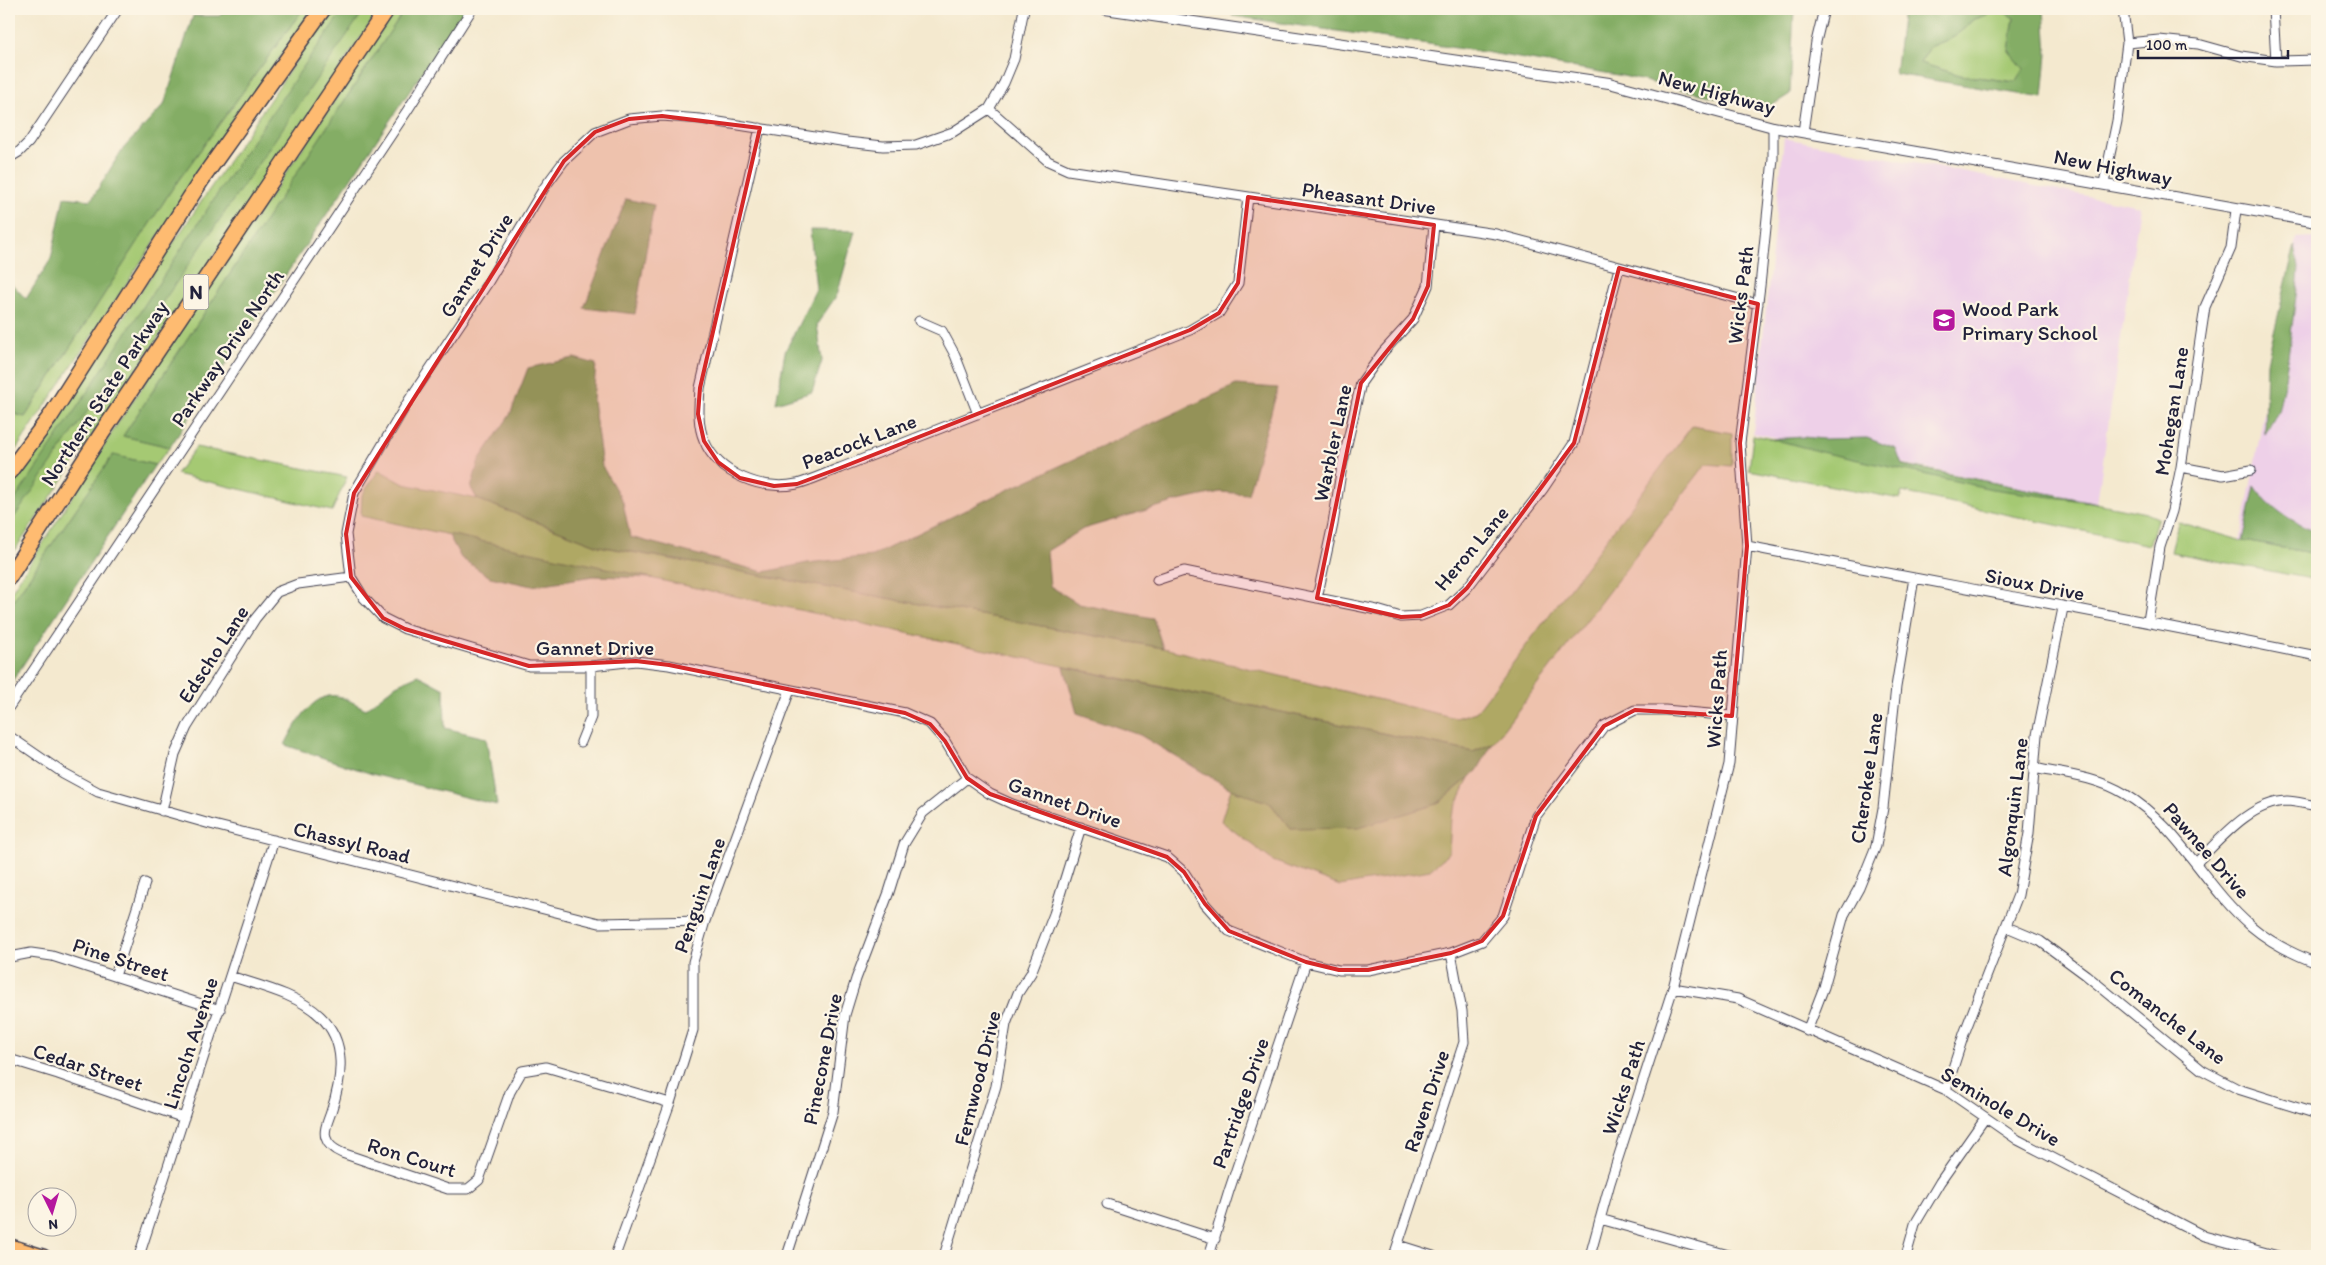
<svg xmlns="http://www.w3.org/2000/svg" width="2326" height="1265" font-family="Itim,sans-serif">
<style>
.built{fill:#eed0e8}
.green{fill:#a5c973;stroke:#647657}
.forest{fill:#84ad65;stroke:#536850;fill-rule:evenodd}
.lines{fill:none;stroke-linecap:round;stroke-linejoin:round}
.minor-casing{stroke:#424051;stroke-width:11}
.tertiary-casing{stroke:#424051;stroke-width:12}
.primary-casing{stroke:#424051;stroke-width:15}
.motorway-casing{stroke:#424051;stroke-width:18}
.minor{stroke:#fff;stroke-width:9}
.tertiary{stroke:#fff;stroke-width:10}
.primary{stroke:#febb71;stroke-width:12}
.motorway{stroke:#febb71;stroke-width:15}
.marked{fill:#d62828;fill-opacity:0.2;stroke:#d62828;stroke-width:4;stroke-linejoin:round}
.labels{text-anchor:middle;dominant-baseline:central;stroke-width:4.5;stroke-linejoin:round;paint-order:stroke}
.shield{fill:#fcf5e5;stroke:#63616e;stroke-width:1}
.shield-label{font-size:20px;font-weight:bold;fill:#22223b}
.street-label{font-size:21px;fill:#22223b;stroke:#fcf5e5}
.poi-label{font-size:21px;fill:#22223b;stroke:#fcf5e5;text-anchor:start}
</style>
<rect width="100%" height="100%" fill="#fcf5e5"/>
<filter id="ink" filterUnits="userSpaceOnUse"><feTurbulence type="fractalNoise" baseFrequency=".02" numOctaves="2"/><feDisplacementMap in="SourceGraphic" scale="10" xChannelSelector="R" yChannelSelector="G"/><feConvolveMatrix kernelMatrix="1 2 1 2 8 2 1 2 1" color-interpolation-filters="sRGB"/></filter>
<filter id="wash" filterUnits="userSpaceOnUse"><feTurbulence type="fractalNoise" baseFrequency=".0096" numOctaves="4" result="noise"/><feDisplacementMap in="SourceGraphic" scale="20" xChannelSelector="R" yChannelSelector="G"/><feGaussianBlur stdDeviation="1.12" result="paint"/><feColorMatrix in="noise" values="0 0 0 0 0 0 0 0 0 0 0 0 0 0 0 0 0 1.4 0 .05"/><feComposite in="paint" operator="in"/></filter>
<g filter="url(#wash)">
<rect width="100%" height="100%" fill="#f4e9cf"/>
<path class="built" d="M1784,138L2140,206L2097,503L1753,433Z
M2317,237V558L2240,543L2296,238Z"/>
<path class="green" d="M303,9H313L219,145L9,460V439L11,436L9,435V412L25,417L172,189Z
M331,9H380L9,559V487Z
M396,9H405L123,436L170,447L155,465L113,455L9,607V595L49,534L118,423Z
M2001,10L2014,18L2009,51L2025,69L2016,82L1960,75L1920,63L1930,47L1954,37L1975,19Z
M1692,426L1732,433V466L1706,464L1493,743L1473,752L981,649L361,516L362,495L379,470L404,484L477,499L599,546L1163,648L1456,718L1476,712Z
M1753,435L2146,513L2158,518L2149,545L1902,492L1900,499L1749,470Z
M196,447L347,477L332,511L176,474Z
M2178,522L2243,541L2317,554V580L2171,552Z
M1469,778L1451,817L1449,853L1430,870L1340,886L1273,861L1221,821L1231,789L1270,803L1291,829L1437,804Z"/>
<path class="forest" d="M228,9H303L172,189L25,417L9,412V281L26,299L51,259L64,197L91,200L122,150L164,105L193,16H219Z
M344,9H365L9,525V508C123,343 227,172 344,9Z
M405,9H465L170,447L123,436Z
M1235,9H1794L1790,94L1771,106L1736,102L1623,76L1484,52L1232,16Z
M1903,9H2044L2047,54L2043,98L1895,74ZM2001,10L2014,18L2009,51L2024,69L2016,82L1960,75L1920,63L1930,47L1954,37L1975,19Z
M626,199L654,205L635,314L584,308Z
M810,230L855,231L837,295L817,324L822,361L812,392L776,403L785,352L816,289Z
M2295,245L2299,267L2298,281L2285,379L2278,412L2265,434L2267,362Z
M574,358L596,364L593,400L602,466L623,502L630,537L764,572L807,563L872,556L994,496L1236,385L1278,388L1248,494L1220,492L1174,502L1083,529L1047,551L1050,586L1079,604L1153,618L1163,648L599,546L477,499L471,488L479,460L510,415L528,368Z
M1803,437L1823,439L1867,438L1896,449L1902,465L2098,503L1992,489L1821,452L1773,439Z
M113,455L155,465L9,686V607Z
M2255,486C2269,508 2293,523 2317,531V554L2243,541Z
M448,534L653,578L593,576L532,586L490,577L461,558Z
M1064,667L1473,752L1493,743L1477,771L1437,804L1358,828L1291,829L1270,803L1231,789L1140,735L1077,713Z
M418,675L444,689L445,728L486,738L497,805L372,774L285,745C294,727 312,692 337,696C346,698 357,705 366,709L396,685Z"/>
</g>
<g filter="url(#ink)">
<g class="lines">
<g class="minor-casing">
<path id="minor" d="M1024,9L1014,59L1004,83L989,109L953,132L916,145L883,146L847,142L700,119L662,116L629,119L595,132L564,161L544,188L487,284L409,400L354,493L346,534L351,577L364,598L383,618L405,629L529,666H591L636,661L669,665L905,713L930,724L945,741L967,778L990,794L1012,804L1167,857L1184,872L1205,904L1229,931L1306,962L1339,970H1368L1451,953L1482,941L1503,916L1536,816L1604,726L1635,710H1665L1732,716
M2273,9L2276,61
M2127,43L2159,40L2198,44L2241,56L2276,61L2317,60
M989,109L1048,161L1068,170L1496,234L1758,304
M760,128L700,388C699,405 697,424 704,440C718,475 763,491 797,484C812,480 826,473 840,468L1190,330L1219,313L1238,283L1248,197
M1803,132L1816,42L1824,9
M9,158L19,152L29,142L118,9
M2104,183L2117,121L2127,43L2123,9
M919,321L942,331L955,355L978,414
M2181,467L2223,475L2251,470
M1747,546C1937,583 2127,617 2317,656
M1157,580L1184,571L1377,610L1401,617L1421,616L1449,605L1467,588L1543,489L1574,443L1619,268
M1317,598L1333,524L1342,466L1361,383L1383,352L1413,319L1428,286L1434,225
M2148,621L2160,547L2172,511L2181,467L2205,307L2231,248L2236,210
M9,707L407,111L472,9
M9,736L63,773L98,792L210,824L599,923L705,921
M581,742L591,717V666
M2033,768C2064,774 2097,777 2125,794C2179,826 2204,886 2251,926C2271,943 2293,954 2317,963
M162,811L175,754L187,727L255,619L277,592L298,584L351,577
M2196,863C2220,840 2250,802 2287,801C2296,801 2308,805 2317,806
M2007,927L2040,941L2086,975L2202,1070L2238,1089L2317,1114
M10,957L31,953L52,956L220,1010
M115,976L145,883
M230,976C260,986 297,994 320,1016C348,1042 342,1079 331,1112C329,1119 323,1130 326,1138C328,1145 335,1150 342,1153L448,1189H468L479,1180L510,1092L522,1071L546,1067L670,1103
M1673,988L1738,999L1946,1090L2018,1140L2204,1236L2278,1256
M1807,1031L1824,987L1844,915L1859,888L1876,846L1883,808L1896,687L1914,578
M9,1059L58,1074L184,1118
M1946,1090L1964,1034L2018,895L2029,833L2037,735L2063,608
M1107,1204L1215,1239
M1600,1219L1732,1256
M1398,1245L1433,1256
M139,1256L274,840
M615,1256L670,1103L693,1030V962L705,921L790,690
M787,1256L833,1112L845,1015L856,979L889,892L904,844L923,813L967,778
M944,1256L996,1086L1006,1024L1018,993L1031,973L1054,914L1081,827
M1209,1256L1229,1191L1306,962
M1394,1256L1464,1042L1462,1011L1451,953
M1590,1256L1610,1183L1673,988L1729,764L1747,546L1740,443L1760,286L1773,159V127
M1906,1256L1915,1224L1940,1182L1985,1118"/>
</g>
<g class="tertiary-casing">
<path id="tertiary" d="M1105,9L1609,83L1773,127L2317,222"/>
</g>
<g class="primary-casing">
<path id="primary" d="M9,1245L44,1256"/>
</g>
<g class="motorway-casing">
<path id="motorway" d="M9,472L50,417L202,179L323,9
M9,577L102,433L387,9"/>
</g>
<use href="#minor" class="minor"/>
<use href="#tertiary" class="tertiary"/>
<use href="#primary" class="primary"/>
<use href="#motorway" class="motorway"/>
</g>
</g>
<path class="marked" d="M662,116L760,128L700,388L698,414L704,441L718,462L740,478L774,486L797,484L840,468L1190,330L1219,313L1238,283L1248,197L1434,225L1428,286L1413,319L1361,383L1317,598L1401,617L1421,616L1449,605L1467,588L1574,443L1619,268L1758,304L1740,443L1747,546L1732,716L1635,710L1604,726L1536,816L1503,916L1482,941L1451,953L1368,970H1339L1306,962L1229,931L1205,904L1184,872L1167,857L990,794L967,778L945,741L930,724L905,713L669,665L636,661L529,666L405,629L383,618L351,577L346,534L354,493L564,161L595,132L629,119Z"/>
<defs>
<g id="school-square" transform="scale(1.25)"><rect x="-9" y="-9" width="18" height="18" rx="4" fill="#b5179e" stroke="#fcf5e5"/><path d="M0-5L7-2L0 1L-7-2ZM-4 1L0 2.5L4 1V4Q0 6-4 4Z" fill="#fff"/></g>
</defs>
<g fill-rule="evenodd">
<use href="#school-square" x="1944" y="320"/>
</g>
<g class="labels">
<rect class="shield" x="183.5" y="274.5" width="25" height="35" rx="4"/>
<g class="shield-label">
<text x="196" y="292">N</text>
</g>
<g class="street-label">
<text transform="translate(1717 92) rotate(15)">New Highway</text>
<text transform="translate(2113 167) rotate(11)">New Highway</text>
<text transform="translate(1369 198) rotate(8)">Pheasant Drive</text>
<text transform="translate(476 265) rotate(-58)">Gannet Drive</text>
<text transform="translate(1740 295) rotate(-83)">Wicks Path</text>
<text transform="translate(227 348) rotate(-56)">Parkway Drive North</text>
<text transform="translate(104 393) rotate(-57)">Northern State Parkway</text>
<text transform="translate(2171 411) rotate(-81)">Mohegan Lane</text>
<text transform="translate(859 441) rotate(-21)">Peacock Lane</text>
<text transform="translate(1332 443) rotate(-78)">Warbler Lane</text>
<text transform="translate(1471 548) rotate(-50)">Heron Lane</text>
<text transform="translate(2035 584) rotate(11)">Sioux Drive</text>
<text x="595" y="647">Gannet Drive</text>
<text transform="translate(213 654) rotate(-57)">Edscho Lane</text>
<text transform="translate(1716 699) rotate(-86)">Wicks Path</text>
<text transform="translate(1866 778) rotate(-82)">Cherokee Lane</text>
<text transform="translate(1065 802) rotate(19)">Gannet Drive</text>
<text transform="translate(2012 807) rotate(-83)">Algonquin Lane</text>
<text transform="translate(352 842) rotate(14)">Chassyl Road</text>
<text transform="translate(2207 850) rotate(49)">Pawnee Drive</text>
<text transform="translate(699 895) rotate(-71)">Penguin Lane</text>
<text transform="translate(121 959) rotate(18)">Pine Street</text>
<text transform="translate(2168 1016) rotate(38)">Comanche Lane</text>
<text transform="translate(190 1043) rotate(-72)">Lincoln Avenue</text>
<text transform="translate(822 1059) rotate(-79)">Pinecone Drive</text>
<text transform="translate(88 1067) rotate(18)">Cedar Street</text>
<text transform="translate(977 1078) rotate(-76)">Fernwood Drive</text>
<text transform="translate(1623 1087) rotate(-72)">Wicks Path</text>
<text transform="translate(1426 1101) rotate(-72)">Raven Drive</text>
<text transform="translate(1240 1103) rotate(-71)">Partridge Drive</text>
<text transform="translate(2001 1106) rotate(31)">Seminole Drive</text>
<text transform="translate(412 1157) rotate(17)">Ron Court</text>
</g>
<g class="poi-label">
<text x="1962" y="308">Wood Park<tspan x="1962" dy="24">Primary School</tspan></text>
</g>
</g>
<rect width="2326" height="1265" fill="none" stroke="#fcf5e5" stroke-width="30"/>
<g transform="translate(52 1212) rotate(175)"><circle r="24" fill="#fcf5e5" stroke="#a5a1a1"/>
<path d="M0-4L9 19L0 12L-9 19Z" fill="#b5179e"/>
<text y="-8" font-size="14" font-weight="bold" text-anchor="middle" fill="#22223b">N</text>
</g>
<path d="M2138 50v8h150v-8" fill="none" stroke="#22223b" stroke-width="2.5"/>
<text x="2146" y="50" font-size="15" fill="#22223b" stroke="#fcf5e5" stroke-width="4" paint-order="stroke">100 m</text>
</svg>
